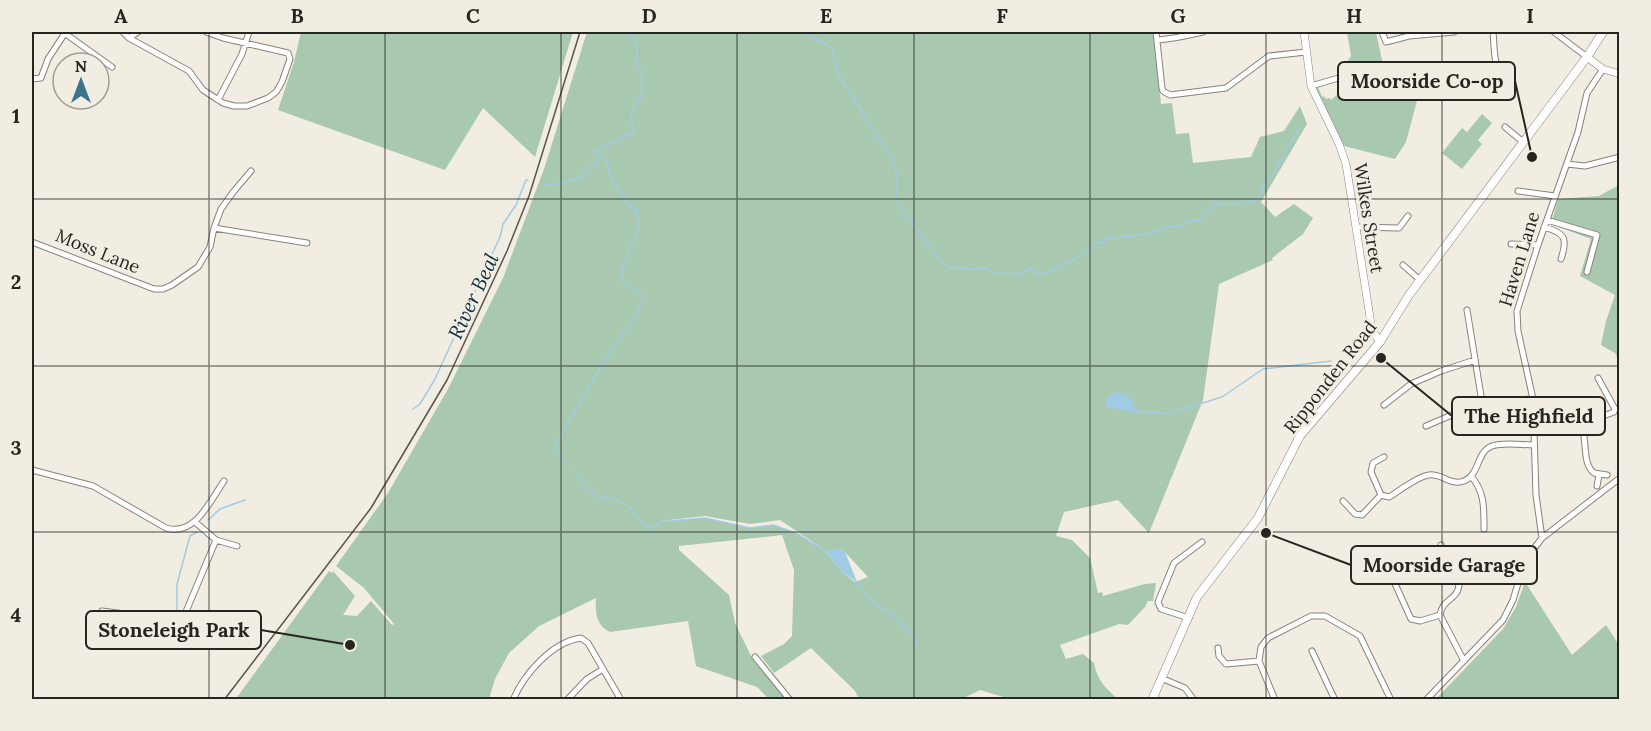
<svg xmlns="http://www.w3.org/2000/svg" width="1651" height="731" font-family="Lora,serif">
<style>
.green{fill:#a8c8af;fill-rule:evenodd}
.water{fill:#a1cbe4}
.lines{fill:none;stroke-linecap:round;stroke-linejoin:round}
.stream{stroke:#a1cbe4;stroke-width:1.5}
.street-casing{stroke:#878379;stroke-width:7}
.secondary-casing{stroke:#878379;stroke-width:8}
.primary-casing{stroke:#878379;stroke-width:9}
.street{stroke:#fff;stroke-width:5}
.secondary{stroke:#fff;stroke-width:7}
.primary{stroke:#fff;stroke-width:8}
.tram{stroke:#57554e;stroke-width:1.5}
.grid{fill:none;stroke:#262520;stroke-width:1.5;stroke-opacity:0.55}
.labels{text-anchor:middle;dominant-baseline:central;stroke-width:6;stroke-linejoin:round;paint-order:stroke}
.street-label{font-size:18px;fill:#262520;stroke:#f2ede2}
.water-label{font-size:20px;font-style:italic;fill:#082d3f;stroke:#f2ede2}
.leader{fill:none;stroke:#262520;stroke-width:2}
.callout-dot{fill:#262520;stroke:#f2ede2;stroke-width:2}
.callout{fill:#f2ede2;stroke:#262520;stroke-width:2}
.callout-label{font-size:20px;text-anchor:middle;font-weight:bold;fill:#262520}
.neatline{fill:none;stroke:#262520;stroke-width:2}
.grid-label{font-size:20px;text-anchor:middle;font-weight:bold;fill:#262520}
</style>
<rect width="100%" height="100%" fill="#f2ede2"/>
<path class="green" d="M301,32H573L535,157L483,108L445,170L278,110L294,62Z
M587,32H1153L1161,104L1172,103L1176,134L1189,133L1193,163L1251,157L1260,137L1284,131L1300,106L1307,124L1261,202L1275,217L1294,204L1313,218L1303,234L1272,258L1273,260L1219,284L1203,400L1149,533L1118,500L1064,512L1056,536L1072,540L1090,558L1098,593L1102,592L1103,596L1145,584L1156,583L1153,601H1148L1145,607L1128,625L1119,624L1060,645L1066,659L1083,654L1094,663C1097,680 1106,689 1118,699H1010L980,690L962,699H859L855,691L811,648L774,673L761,656L784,644L792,636L794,570L782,535L679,546V550L729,595L735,623L753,660L787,699H769L757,687L696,666L688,621L610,632C596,626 595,611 596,598L539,626L509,653L495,679L489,699L235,700L329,571L332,573L333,571L355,596L343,615L357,616L371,601L392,625L394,624L364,588L336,566L388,493L448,389L503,278L544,169ZM705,516L750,524L780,520L826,551L842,549L868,577L855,582L843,573L825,551L796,533L773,525L749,528L706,518L660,521Z
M1347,32H1376L1383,65L1389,64L1391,69H1397L1398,74L1423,78L1406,142L1395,159L1344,146L1319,99L1316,89L1318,87L1322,97L1324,96L1326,99L1330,98L1331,100L1337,95H1344V93L1348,96L1347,92L1351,91L1353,95L1361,91L1359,86L1361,85V81L1345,72V65L1351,56Z
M1482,114L1492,123L1478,140L1482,144L1462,169L1442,153L1462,128L1467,132Z
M1619,185V360L1615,353L1601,345L1606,321L1615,295L1580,276L1591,239L1551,224L1558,199L1599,196Z
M1525,582L1572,655L1606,625L1619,645V699H1436L1503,629L1516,607Z"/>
<path class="water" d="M1116,392L1125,394L1133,401L1132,406L1140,411V414L1107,407L1105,401L1109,395Z
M841,549L845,552L857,582L843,573L825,551Z"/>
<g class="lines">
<path class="stream" d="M803,32L831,47L839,76L892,159C897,173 900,185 895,199L939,259L949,268C959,265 964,270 974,269C979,269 983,267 988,268L992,273L1020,274L1030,268C1033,270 1037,275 1042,274C1053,274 1088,251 1097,243H1103L1105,239L1147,234L1170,227L1180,226L1190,221L1200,220L1205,212L1221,203C1226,204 1251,204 1255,201C1262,197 1260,186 1268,182L1300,127
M543,185H551L582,178L585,170L597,164L598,160L594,152L634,132L631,119L632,110L642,96V72L636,61L638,44L628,32
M413,409L420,404L435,379L500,237L503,224L516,205L526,180H528
M1140,411L1168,414L1222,397L1263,369L1331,361
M567,462L555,450L557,442L606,358L631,323L644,298L642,295L622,281V272L639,225L636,210C625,203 606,176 608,163L599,155V149
M572,469L597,498C607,497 619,500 629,507C640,516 637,525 654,528L661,522L705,518L750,528L773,525L796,533L825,551
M208,520L220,509L245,500
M856,581L872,602L893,615L915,638L917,644
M177,610V584L190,536L197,532"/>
<g class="street-casing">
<path id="street" d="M63,32L112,67
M123,32L129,38L189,71L203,90L223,103L234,106H247L268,98L276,92L282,82L290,59L288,53L223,38L206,32
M1156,32L1162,88L1163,91L1170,95L1226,88L1269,56L1306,52
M1382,32L1386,42L1409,36L1454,32
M1493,32C1495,51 1492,68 1508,81
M1554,32L1587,57
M129,38L138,32
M1157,40C1173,39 1189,35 1203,32
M32,79L41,78L48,59L65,33
M1311,86L1342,77L1349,78
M218,100L242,54L249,32
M1505,127L1523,142
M1567,164L1585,166L1620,157
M1518,191L1555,196
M1547,220L1597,235L1587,272
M1356,227L1399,228L1408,216
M1544,227C1565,233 1568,238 1561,259
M214,228L307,243
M32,242L154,289H163L172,285L198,267L210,247L214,228L221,209L234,191L251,171
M1511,244L1538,245
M1403,265L1420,280
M1467,310L1482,402
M1384,405L1411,384L1441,371L1475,360
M1533,419C1544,418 1556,416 1567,417C1595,420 1577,460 1594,473L1607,475
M1426,426L1482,402L1533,399
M1581,426L1592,420L1614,412L1615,409L1598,378
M32,470L93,486L166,528C195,537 210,501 224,481
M1471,476C1485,492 1484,509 1484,529
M1597,486L1599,475
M1381,495L1371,472L1373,463L1384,457
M1343,501L1355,514L1362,515L1381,495L1389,497C1399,491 1418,476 1429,475C1441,473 1451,486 1464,481C1480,475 1476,452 1492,446C1504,442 1521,445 1534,445
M195,522L216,540L237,546
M1542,538L1536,495L1533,399L1518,331L1517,311L1538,245L1578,132L1587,93L1603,69
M1441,545L1459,586C1457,600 1442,599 1440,615L1464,661
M1391,575L1411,619L1420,621L1440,615
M102,611L172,620L180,619L185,614L216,540
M1189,618L1161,609L1158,602L1174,563L1202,542
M1218,648L1219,656L1226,664L1259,661
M1312,651L1335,700
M755,657L790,700
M1161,678L1185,688L1194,700
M513,700C524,674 552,642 581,638L588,643L621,700
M567,700L587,679L603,669
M1275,700L1259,661L1261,647L1268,638L1311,616H1325L1360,636L1391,700
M1426,700L1503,620L1513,600L1522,570L1529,555L1542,538L1620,478"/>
</g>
<g class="secondary-casing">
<path id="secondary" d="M1304,32L1311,86L1339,144L1346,164L1372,330L1380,342
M1587,57L1603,69L1620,74"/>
</g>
<g class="primary-casing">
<path id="primary" d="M1152,700L1197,597L1258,518L1300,436L1380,342L1409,295L1587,57L1603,32"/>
</g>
<use href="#street" class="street"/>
<use href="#secondary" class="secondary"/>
<use href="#primary" class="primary"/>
<path class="tram" d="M224,700L371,508L447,380L507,251L529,196L580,32"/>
</g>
<path class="grid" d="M209,32V700M385,32V700M561,32V700M737,32V700M914,32V700M1090,32V700M1266,32V700M1442,32V700M32,199H1620M32,366H1620M32,532H1620"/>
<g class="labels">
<g class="street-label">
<text transform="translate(1369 218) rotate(81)">Wilkes Street</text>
<text transform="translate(98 251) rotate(22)">Moss Lane</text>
<text transform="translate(1519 259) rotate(-73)">Haven Lane</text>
<text transform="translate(1330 377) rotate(-52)">Ripponden Road</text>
</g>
<g class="water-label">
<text transform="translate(473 296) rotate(-65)">River Beal</text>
</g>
</g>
<path class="leader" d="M1532 157L1515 81M1381 358L1452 416M1266 533L1351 565M350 645L261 630"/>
<g class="callout-dot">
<circle cx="1532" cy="157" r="6"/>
<circle cx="1381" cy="358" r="6"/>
<circle cx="1266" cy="533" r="6"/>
<circle cx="350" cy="645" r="6"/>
</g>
<g class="callout">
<rect x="1338" y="62" width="177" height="38" rx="6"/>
<rect x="1452" y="397" width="153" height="38" rx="6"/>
<rect x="1351" y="546" width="186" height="38" rx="6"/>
<rect x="86" y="611" width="175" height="38" rx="6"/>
</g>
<g class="callout-label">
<text x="1427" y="88">Moorside Co-op</text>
<text x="1529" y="423">The Highfield</text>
<text x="1444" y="572">Moorside Garage</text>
<text x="174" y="637">Stoneleigh Park</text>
</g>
<rect width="1651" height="731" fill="none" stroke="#f2ede2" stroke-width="66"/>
<g transform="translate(81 81)"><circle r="28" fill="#f2ede2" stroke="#a09d94" stroke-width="1.5"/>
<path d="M0-4.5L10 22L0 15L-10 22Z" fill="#39748c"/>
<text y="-9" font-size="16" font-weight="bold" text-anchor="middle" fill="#262520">N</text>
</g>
<rect x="33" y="33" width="1585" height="665" class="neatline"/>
<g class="grid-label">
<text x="121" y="23">A</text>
<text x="297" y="23">B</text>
<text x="473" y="23">C</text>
<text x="649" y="23">D</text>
<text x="826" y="23">E</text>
<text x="1002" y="23">F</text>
<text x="1178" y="23">G</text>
<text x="1354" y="23">H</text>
<text x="1530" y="23">I</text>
<text x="16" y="123">1</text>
<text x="16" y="289">2</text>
<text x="16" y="455">3</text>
<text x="16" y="622">4</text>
</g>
</svg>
